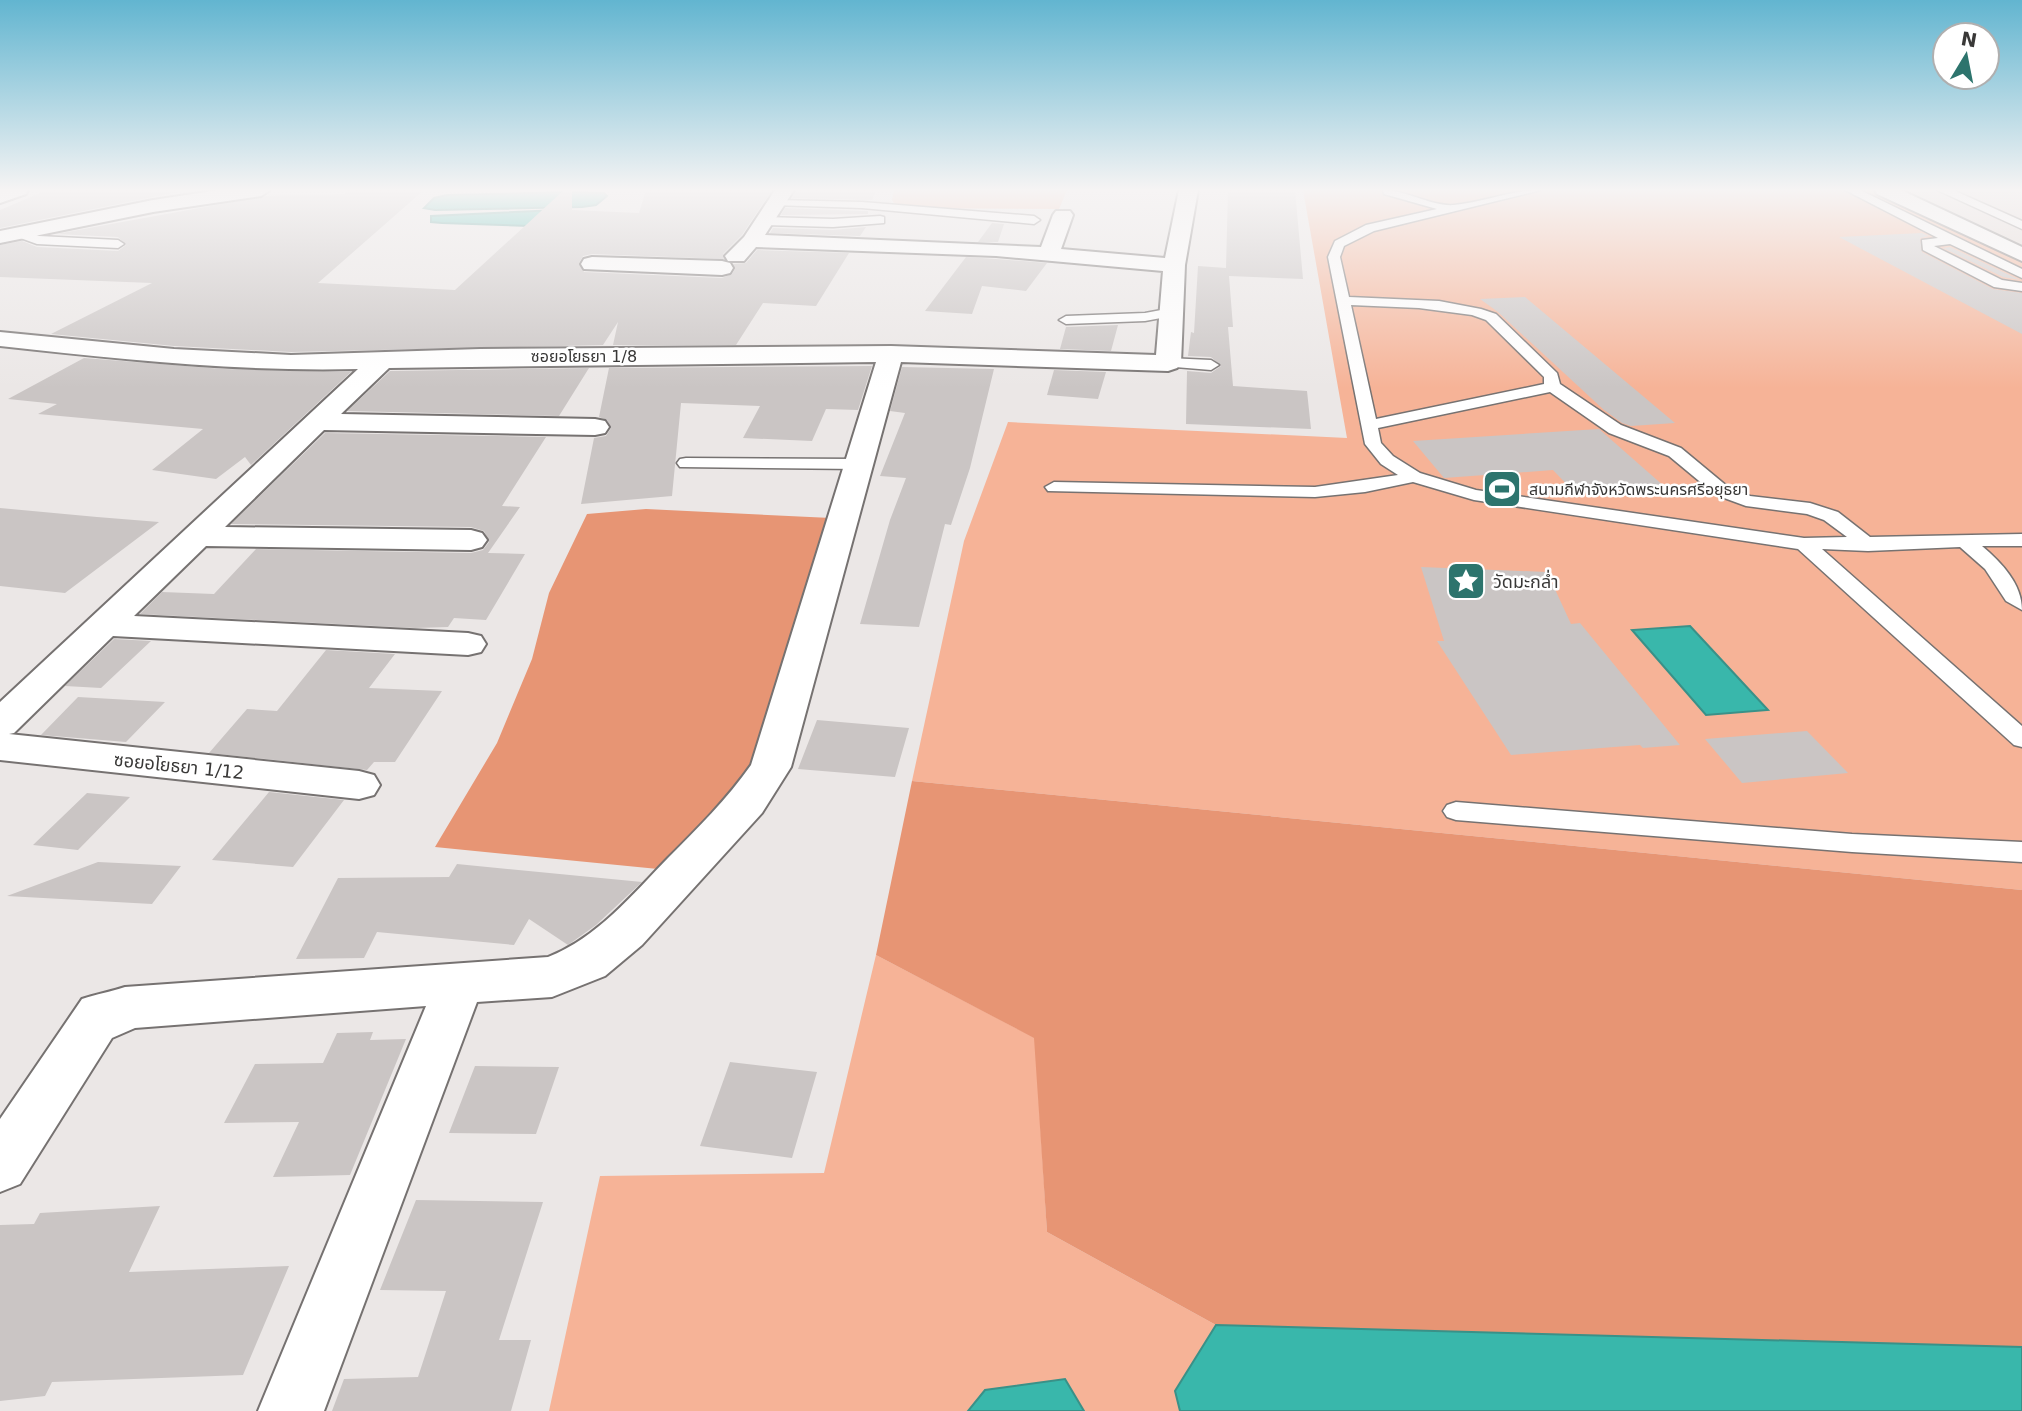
<svg xmlns="http://www.w3.org/2000/svg" width="2022" height="1411" font-family="'DejaVu Sans','Noto Sans Thai',sans-serif">
<style>
.built{fill:#e4d8d3}
.green{fill:#f6b397}
.forest{fill:#e79574}
.water{fill:#39b7ab;stroke:#399188;stroke-width:2}
.building{fill:#cac5c4}
.lines{fill:none;stroke-linecap:round;stroke-linejoin:round}
.service-casing{stroke:#767271;stroke-width:3}
.minor-casing{stroke:#767271;stroke-width:4}
.tertiary-casing{stroke:#767271;stroke-width:4}
.secondary-casing{stroke:#767271;stroke-width:4}
.service{fill:#fff;fill-rule:evenodd}
.minor{fill:#fff;fill-rule:evenodd}
.tertiary{fill:#fff;fill-rule:evenodd}
.secondary{fill:#fff;fill-rule:evenodd}
.labels{text-anchor:middle;dominant-baseline:central;stroke-width:5;stroke-linejoin:round;paint-order:stroke}
.far-street-label{font-size:16px;fill:#393837;stroke:#fff}
.far-poi-label{font-size:16px;fill:#393837;stroke:#fff;text-anchor:start}
.poi-label{font-size:18px;fill:#393837;stroke:#fff;text-anchor:start}
.street-label{font-size:18px;fill:#393837;stroke:#fff}
</style>
<rect width="100%" height="100%" fill="#ebe7e6"/>
<path class="built" d="M1897,190H2022V249Z"/>
<path class="green" d="M894,190H1067L1059,209L897,208L892,200Z
M1303,190H1879L2022,258V890L912,781L964,541L1008,422L1347,438Z
M876,955L1035,1038L1047,1232L1216,1325L1175,1391L1180,1411H1084L1065,1379L985,1390L968,1411H549L600,1176L824,1173Z"/>
<path class="forest" d="M646,509L831,518L751,766L715,816L658,869L435,847L497,743L532,659L549,593L587,514Z
M912,781L2022,890V1347L1216,1325L1047,1232L1034,1038L876,955Z"/>
<path class="water" d="M569,192L604,193L607,196L596,205L582,207L435,210L424,208L434,198L447,195Z
M557,210V227L442,223L431,222V216Z
M1690,626L1768,710L1706,715L1632,630Z
M1216,1325L2022,1347V1411H1180L1175,1391Z
M1065,1379L1084,1411H968L985,1390Z"/>
<path class="building" d="M47,190H187L0,228V210Z
M347,190H424L318,283L455,290L564,190H572V210L639,213L646,190H772L742,235L723,254L724,259L592,254L583,256L579,263L584,272L722,278L732,274L735,269L733,264L746,263L757,250L849,253L816,306L763,303L736,345H613L618,322L603,345L291,352L174,346L51,334L152,283L0,277V245L22,241L37,247L118,251L126,245L118,237L56,234L265,196L344,194Z
M796,190H876L872,200L792,198Z
M1228,190H1295L1303,279L1229,276L1233,327H1228L1233,386L1307,391L1311,429L1186,424L1187,371L1211,373L1221,366L1211,357L1188,356L1191,332L1194,333L1198,266L1226,268Z
M785,208L862,211H868V214L781,215Z
M992,223L1004,224L998,242H978Z
M866,227L860,236L770,233L773,228L833,230Z
M1922,233L1929,236L1920,238L1922,252L1993,289L2022,293V334L1839,237Z
M1950,247L2020,280L2003,277L1943,248Z
M966,257L996,259L1047,263L1026,291L982,286L972,314L925,311Z
M1525,297L1675,423L1631,426L1622,423L1604,410L1498,312L1480,299Z
M1118,325L1111,351L1060,349L1066,327Z
M84,358L223,369L351,372L251,465L245,457L216,479L152,470L203,429L38,414L57,404L8,399Z
M872,366L858,410L826,409L812,441L743,438L760,406L681,403L672,496L581,504L594,438L606,436L611,428L607,420L599,417L609,368Z
M902,367L994,369L970,468L951,525L945,524L919,627L860,624L890,520L906,478L880,476L905,413L890,411Z
M589,368L559,416L347,411L390,371Z
M1054,370L1106,372L1098,399L1047,395Z
M1599,429L1665,487L1576,494L1553,470L1444,478L1413,441Z
M325,433L546,437L502,506L520,507L488,553L525,554L486,620L454,618L448,627L415,628L140,614L162,592L214,594L256,549L471,553L483,550L489,542L484,531L471,527L231,524Z
M0,508L97,517L159,522L65,593L0,586Z
M1421,567L1547,572L1571,624L1580,623L1680,745L1643,748L1640,745L1511,755L1437,641H1444Z
M114,639L151,641L101,688L65,686Z
M326,650L395,654L369,688L442,691L395,762H374L367,770L209,753L247,709L277,711Z
M78,697L165,702L126,742L41,735Z
M817,720L909,728L895,777L798,769Z
M1807,731L1848,773L1742,783L1705,739Z
M269,792L344,800L293,867L212,860Z
M87,793L130,797L78,850L33,845Z
M98,862L181,866L152,904L7,896Z
M457,864L642,882L596,925L568,945L529,919L514,945L377,932L364,958L296,959L338,878L449,877Z
M373,1032L370,1040L406,1039L350,1175L273,1177L299,1122L224,1123L255,1064L323,1063L337,1033Z
M730,1062L817,1072L792,1158L700,1146Z
M475,1066L559,1067L536,1134L449,1133Z
M416,1200L543,1202L499,1340H531L511,1411H332L344,1379L418,1377L446,1291L380,1290Z
M160,1206L129,1272L289,1266L243,1375L52,1382L45,1396L0,1401V1225L34,1224L40,1213Z"/>
<g class="lines">
<g class="service-casing">
<path id="service" d="M1383,190C1406,190 1433,207 1454,205C1484,202 1511,190 1541,190L1374,231L1344,246L1340,257L1349,297L1439,301L1481,309L1496,314L1557,373L1560,384L1621,425L1681,448L1728,487L1750,496L1810,503L1838,512L1870,537L2022,534V546H1982C2002,563 2022,584 2022,610L2006,601L1985,569L1960,547L1868,551L1822,549L2022,726V747L2014,745L1798,549L1474,500L1413,482L1365,492L1315,497L1048,491L1045,487L1054,482L1315,487L1398,475L1381,464L1365,444L1328,257L1335,241L1366,225L1437,209L1384,194ZM1351,305L1419,308L1472,315L1486,320L1544,377V384L1376,419ZM1550,392L1609,433L1669,456L1716,495L1746,506L1807,514L1824,520L1847,537L1804,538L1476,490L1420,473L1393,456L1381,443L1378,428Z
M1845,190H1860L2022,269V278L1950,244L1934,246L2002,280L2022,283V291L1994,287L1923,250L1922,240L1938,238Z
M1937,190H1953L2022,221V229Z
M777,200L862,202L1034,216L1040,220L1034,224L862,208L773,205V201Z
M880,216L884,217V223L833,227L765,225L759,221L765,217L833,219Z
M19,229L39,236L118,240L124,244L118,248L37,244L15,236L13,233Z
M1172,308L1179,312L1177,315L1145,321L1066,324L1059,320L1066,316L1145,313Z
M1168,358L1211,360L1219,365L1211,370L1163,366L1160,363L1163,360Z
M686,458L859,459L868,464L859,469L680,467L677,463L680,459Z
M1456,802L1852,834L2022,842V862L1852,852L1456,820L1447,817L1443,811L1447,805Z"/>
</g>
<g class="minor-casing">
<path id="minor" d="M775,190H794L765,235L1041,247L1053,215L1056,211H1070L1073,215L1061,249L1165,258L1179,190H1198L1185,265L1181,363L1177,368L1168,371L901,362L791,767L762,813L642,945L605,976L552,997L477,1002L324,1411H258L426,1006L135,1028L112,1038L20,1184L0,1192V1119L82,999C97,994 110,992 125,987L548,957C597,938 632,895 668,858C698,828 727,799 751,765L876,362L389,368L341,414L595,419L605,421L609,427L605,433L595,435L324,430L225,527L471,530L482,533L487,540L482,547L471,550L206,546L134,616L468,633L481,636L486,644L481,652L468,655L113,636L14,733L9,734L359,771L374,775L380,785L374,795L359,799L0,760V702L358,369C238,372 119,359 0,346V332L174,349L291,355L480,349L891,346L1156,355L1163,271L996,256L756,247L744,261H728L725,256L744,237Z
M1875,190H1901L2022,247V261L1877,194Z
M592,257L722,261L730,263L733,268L730,273L722,275L584,269L581,264L584,259Z"/>
</g>
<g class="tertiary-casing">
<path id="tertiary" d="M219,190H270L261,196L153,212L0,243V231L153,200Z"/>
</g>
<g class="secondary-casing">
<path id="secondary" d="M0,190H28L26,194L0,203Z"/>
</g>
<use href="#service" class="service"/>
<use href="#minor" class="minor"/>
<use href="#tertiary" class="tertiary"/>
<use href="#secondary" class="secondary"/>
</g>
<linearGradient id="sky" x2="0" y2="1"><stop stop-color="#62b5d0"/><stop offset="0.49" stop-color="#f6f4f4"/><stop offset="1" stop-color="#f6f4f4" stop-opacity="0"/></linearGradient>
<rect width="2022" height="388" fill="url(#sky)"/>
<defs>
<g id="stadium-square" transform="scale(2.0125)"><rect x="-9" y="-9" width="18" height="18" rx="4" fill="#2d746d" stroke="#fff"/><path d="M0-5a6.5 5 0 1 0 0 10a6.5 5 0 1 0 0-10ZM-3.5-1.8h7v3.6h-7Z" fill="#fff"/></g>
<g id="sight-square" transform="scale(2.0125)"><rect x="-9" y="-9" width="18" height="18" rx="4" fill="#2d746d" stroke="#fff"/><path d="M0-6L1.8-2.2L6-1.7L2.9 1.2L3.7 5.4L0 3.3L-3.7 5.4L-2.9 1.2L-6-1.7L-1.8-2.2Z" fill="#fff"/></g>
</defs>
<g fill-rule="evenodd">
<use href="#stadium-square" x="1502" y="489"/>
<use href="#sight-square" x="1466" y="581"/>
</g>
<g class="labels">
<g class="far-street-label">
<text x="584" y="356">ซอยอโยธยา 1/8</text>
</g>
<g class="far-poi-label">
<text x="1529" y="489">สนามกีฬาจังหวัดพระนครศรีอยุธยา</text>
</g>
<g class="poi-label">
<text x="1493" y="581">วัดมะกล่ำ</text>
</g>
<g class="street-label">
<text transform="translate(179 766) rotate(6)">ซอยอโยธยา 1/12</text>
</g>
</g>
<g transform="translate(1966 56) rotate(10)"><circle r="33" fill="#ffffff" stroke="#b0afaf" stroke-width="2"/>
<path d="M0-5L12 26L0 18L-12 26Z" fill="#2d746d"/>
<text y="-10" font-size="19" font-weight="bold" text-anchor="middle" fill="#393837">N</text>
</g>
</svg>
